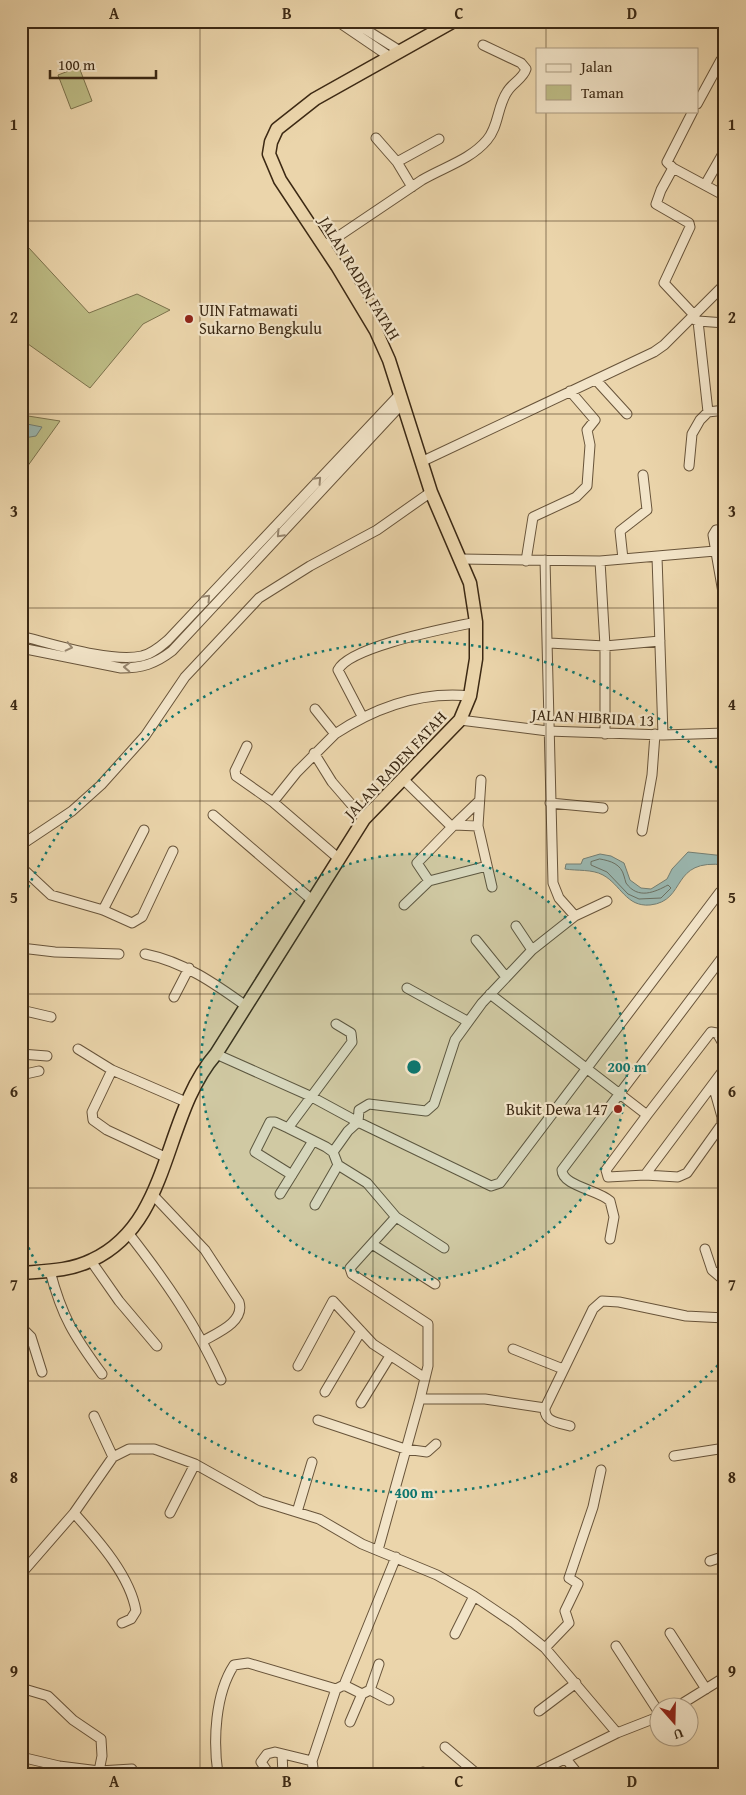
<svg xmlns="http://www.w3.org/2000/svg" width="746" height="1795" font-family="'Gentium Book Plus',serif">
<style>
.green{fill:#bdbc85;stroke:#7c724c}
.water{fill:#9ab7b0;stroke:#747e72}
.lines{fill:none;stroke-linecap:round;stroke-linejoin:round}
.shore{stroke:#6b7062;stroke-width:1}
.minor-casing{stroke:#68543a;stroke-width:11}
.highway-casing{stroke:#3c2914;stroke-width:15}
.minor{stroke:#f2e4c8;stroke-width:9}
.highway{stroke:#ebd5ab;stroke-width:12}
.oneway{stroke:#97866e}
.grid{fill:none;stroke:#3c2914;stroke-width:1;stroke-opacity:0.55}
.ring{fill:none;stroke:#0f766e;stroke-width:2.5;stroke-dasharray:2.5 5}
.poi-dot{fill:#8f2418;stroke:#f2e4c8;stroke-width:2}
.labels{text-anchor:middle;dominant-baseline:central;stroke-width:4.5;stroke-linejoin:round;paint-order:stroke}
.street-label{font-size:16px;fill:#3c2914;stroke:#f2e4c8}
.poi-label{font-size:16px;fill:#3c2914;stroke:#f2e4c8;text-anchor:start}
.centre{fill:#0f766e;stroke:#f2e4c8;stroke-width:2.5}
.ring-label{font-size:15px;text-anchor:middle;font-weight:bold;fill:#0f766e;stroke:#f2e4c8;stroke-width:4.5;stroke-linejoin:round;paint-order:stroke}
.neatline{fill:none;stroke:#3c2914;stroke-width:2}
.grid-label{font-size:16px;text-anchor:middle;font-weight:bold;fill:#3c2914}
</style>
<rect width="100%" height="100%" fill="#ebd5ab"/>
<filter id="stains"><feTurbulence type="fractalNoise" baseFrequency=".004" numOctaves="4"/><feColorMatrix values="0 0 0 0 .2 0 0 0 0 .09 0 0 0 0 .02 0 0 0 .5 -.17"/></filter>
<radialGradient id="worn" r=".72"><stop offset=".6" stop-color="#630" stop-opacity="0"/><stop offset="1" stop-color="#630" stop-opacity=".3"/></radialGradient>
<path class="green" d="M79,67L92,101L71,109L58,75Z
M29,248L89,313L137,294L170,310L143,324L90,388L21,339V252Z
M21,411L28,416L60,421L27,467L21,466Z"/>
<path class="water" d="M21,423H22L42,427L36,436L24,438L21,437Z
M688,852L725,856V865C669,858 688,901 650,905C626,907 621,885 603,875C592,869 577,871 565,869L566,864H581L583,859L600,854L611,856L624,863L630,880L641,888L651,889L667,879L672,869Z"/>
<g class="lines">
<path class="shore" d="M600,859C611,861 621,864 624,876C625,878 625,881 626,883C638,900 655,892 668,885L671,888L661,898L639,899L628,894L607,872L591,865V862Z"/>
<g class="minor-casing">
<path id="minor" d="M337,21L390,57
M352,21L400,51
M697,104L721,60L725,63
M693,111L667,162L673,168L725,196
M376,138L397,162
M673,168L661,190L656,204L689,223L690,227L664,283L695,316
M705,185L725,150
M412,187L397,162L439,139
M324,246C357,224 389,202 422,180C444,167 470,160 487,140C499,126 497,107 507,92C512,83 523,79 526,69L521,63L483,45
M693,319L698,321L725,323
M698,321L708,412
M596,380L627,414
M421,462L654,352L664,345L725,284
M689,466L692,434L700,420L708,412L725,410
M725,529L716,530L713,535L725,604
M657,557L663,735
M461,559L600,561L715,551
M623,559L620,531L647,510L643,475
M545,560L553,883L559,898L575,916
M526,561L533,517L576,497L587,486L590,445L587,430L595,420L570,391
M600,561L605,646L660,641
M21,636C53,644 111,663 142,656C152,654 161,646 168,640L399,395
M549,643L605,646V734
M21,648L121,668C142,668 155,664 172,651L402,404
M362,716L338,670C350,646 449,628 476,622
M460,720L548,731L663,735L725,733
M335,734C376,707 420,691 470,696
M247,746L235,771L236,776L273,802L338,858
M314,753L332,782L364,819
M402,778L452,827
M481,780L478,826L492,887
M273,802L297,772L335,734L315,709
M550,803L603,808
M213,815L312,900
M454,825L479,801
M478,826L454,825L417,863L429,881L487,866
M642,831L652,775L655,734
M21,845L72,811L101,785L145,736L185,677L259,598L310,566L377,530L431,492
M21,867L51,895L103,910L132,923L142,917L173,851
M404,905L429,881
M103,910L144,830
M516,926L532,950
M476,940L506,977
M21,948L55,952L119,954
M145,954C184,962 214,983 246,1006
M407,988L467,1021
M490,994L647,1115L711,1032L717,1033L725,1047
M174,997L189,968
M21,1010L51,1017
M336,1024L351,1033L352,1042L288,1128L326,1147L333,1152L338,1165L367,1183L396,1217L444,1248
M78,1049L112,1070L186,1102
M21,1054L47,1056
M216,1054L310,1096L358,1122L359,1110L369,1104L426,1111L434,1104L455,1040L482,1003L532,950L575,916L607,901
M112,1070L92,1112L93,1120L107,1130L165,1157
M21,1075L39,1071
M647,1115L606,1170L608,1177L645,1175L678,1177L687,1173L722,1124V1117L713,1085
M288,1128L275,1122H270L255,1152L292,1175
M333,1152L348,1131L358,1122L491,1186L500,1183L720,892L725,894
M645,1175L725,1068
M280,1194L313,1141
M153,1195L205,1250L239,1302C245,1322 217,1333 203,1341
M315,1205L338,1165
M396,1217L350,1268L352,1274L428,1324V1366L420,1399
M129,1234C165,1280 197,1326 221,1380
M610,1239L614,1217L610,1201C599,1190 562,1186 562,1170L725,954
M372,1244L435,1284
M705,1249L712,1270L725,1281
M91,1261L119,1301L157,1346
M50,1271C62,1317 74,1336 102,1374
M21,1327L31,1337L42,1372
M513,1349L563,1369
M298,1366L333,1301L373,1344L425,1378
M325,1392L361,1331
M361,1403L390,1356
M94,1416L113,1457
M318,1420L405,1449L427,1452L436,1444
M570,1426C559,1423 544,1422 545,1408L593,1309L602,1301L619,1302L686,1316L725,1318
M674,1456L725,1448
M297,1512L312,1462
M74,1513C97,1539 130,1575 136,1611L131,1619L122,1623
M170,1513L195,1464
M378,1550L420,1399H485L545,1408
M710,1561L725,1556
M21,1574L74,1513L113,1457L129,1449H154L195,1464L261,1501L319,1519L362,1544L437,1575L474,1596L514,1623L545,1648L617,1733
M670,1633L706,1689
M455,1634L474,1596
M616,1646L658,1711
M545,1648L569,1623L565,1611L578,1584L569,1578L593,1507L601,1470
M344,1685L362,1694L350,1722
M21,1688L48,1696L73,1720L101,1739L102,1756L99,1771
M370,1690L389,1700
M362,1694L370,1690L379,1664
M675,1708L725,1677
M539,1711L576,1683
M445,1747L477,1774
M282,1754L283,1774
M21,1757L59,1766L99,1771L132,1769
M566,1759L578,1774
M312,1761L314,1774
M423,1772L425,1774
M218,1774C213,1741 215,1694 234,1665L248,1663L336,1689L344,1685L396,1557
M269,1774L261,1762L267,1754L275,1752L312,1761L336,1689
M534,1774L617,1733L658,1717"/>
</g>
<g class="highway-casing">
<path id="highway" d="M21,1273C45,1271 70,1271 92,1260C172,1223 162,1116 216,1054L364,819L460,720L470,696L476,659V622L470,583L431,492L389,360L376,331L337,266L280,180L269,154L271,142L277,129L315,99L454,21"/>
</g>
<use href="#minor" class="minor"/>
<use href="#highway" class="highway"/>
</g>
<defs><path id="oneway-chevron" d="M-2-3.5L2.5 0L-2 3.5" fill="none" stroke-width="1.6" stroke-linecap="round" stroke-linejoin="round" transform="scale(1.25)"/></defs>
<g class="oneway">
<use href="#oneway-chevron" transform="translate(318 480) rotate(-47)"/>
<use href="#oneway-chevron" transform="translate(280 534) rotate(133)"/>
<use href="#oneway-chevron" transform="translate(207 598) rotate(-47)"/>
<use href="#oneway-chevron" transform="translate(69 647) rotate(13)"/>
<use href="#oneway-chevron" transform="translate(127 667) rotate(-178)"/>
</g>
<path class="grid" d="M200,21V1774M373,21V1774M546,21V49M546,111V1774M21,221H725M21,414H725M21,608H725M21,801H725M21,994H725M21,1188H725M21,1381H725M21,1574H725"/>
<circle cx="414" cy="1067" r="213" fill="#0f766e" fill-opacity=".12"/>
<g class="ring">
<circle cx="414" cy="1067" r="213"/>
<path d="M723 1360A426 426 0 0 1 22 1233M22 901A426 426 0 0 1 723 774"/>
</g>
<g class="poi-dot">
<circle cx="189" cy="319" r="5"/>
<circle cx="618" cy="1109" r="5"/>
</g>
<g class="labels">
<g class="street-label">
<text transform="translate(360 278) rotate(59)">JALAN RADEN FATAH</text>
<text transform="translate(593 717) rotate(3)">JALAN HIBRIDA 13</text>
<text transform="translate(395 765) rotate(-47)">JALAN RADEN FATAH</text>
</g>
<g class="poi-label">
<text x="199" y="310">UIN Fatmawati<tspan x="199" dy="18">Sukarno Bengkulu</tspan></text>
<text x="608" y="1109" text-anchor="end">Bukit Dewa 147</text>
</g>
</g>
<circle cx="414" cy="1067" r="8" class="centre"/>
<g class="ring-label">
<text x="627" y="1072">200 m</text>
<text x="414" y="1498">400 m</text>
</g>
<rect width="746" height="1795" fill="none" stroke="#ebd5ab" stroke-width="55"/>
<rect x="536" y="48" width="162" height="65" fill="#f2e4c8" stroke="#a99980"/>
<rect x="546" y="64" width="25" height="8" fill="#f2e4c8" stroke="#a99980"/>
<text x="581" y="72" font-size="15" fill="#3c2914">Jalan</text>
<rect x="546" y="85" width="25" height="15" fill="#bdbc85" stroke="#a99980"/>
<text x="581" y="98" font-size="15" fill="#3c2914">Taman</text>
<g transform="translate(674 1722) rotate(160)"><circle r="24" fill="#f2e4c8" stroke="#a99980"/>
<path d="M0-4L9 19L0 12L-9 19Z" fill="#8f2418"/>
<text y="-8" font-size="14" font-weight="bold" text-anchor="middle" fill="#3c2914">U</text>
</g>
<path d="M50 70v8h106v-8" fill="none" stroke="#3c2914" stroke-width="2.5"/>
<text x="58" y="70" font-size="15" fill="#3c2914" stroke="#f2e4c8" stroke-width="4" paint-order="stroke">100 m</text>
<rect x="28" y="28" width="690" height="1740" class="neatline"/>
<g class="grid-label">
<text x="114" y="19">A</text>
<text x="287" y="19">B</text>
<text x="459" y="19">C</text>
<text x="632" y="19">D</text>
<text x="14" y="130">1</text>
<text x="732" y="130">1</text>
<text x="14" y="323">2</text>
<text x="732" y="323">2</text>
<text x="14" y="517">3</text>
<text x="732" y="517">3</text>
<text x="14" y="710">4</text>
<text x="732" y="710">4</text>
<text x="14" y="903">5</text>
<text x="732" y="903">5</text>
<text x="14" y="1097">6</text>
<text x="732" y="1097">6</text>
<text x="14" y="1290">7</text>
<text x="732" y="1290">7</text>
<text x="14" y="1483">8</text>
<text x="732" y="1483">8</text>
<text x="14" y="1677">9</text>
<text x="732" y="1677">9</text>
<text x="114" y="1787">A</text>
<text x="287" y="1787">B</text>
<text x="459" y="1787">C</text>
<text x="632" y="1787">D</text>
</g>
<rect width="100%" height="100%" filter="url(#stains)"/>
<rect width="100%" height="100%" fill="url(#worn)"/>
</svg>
